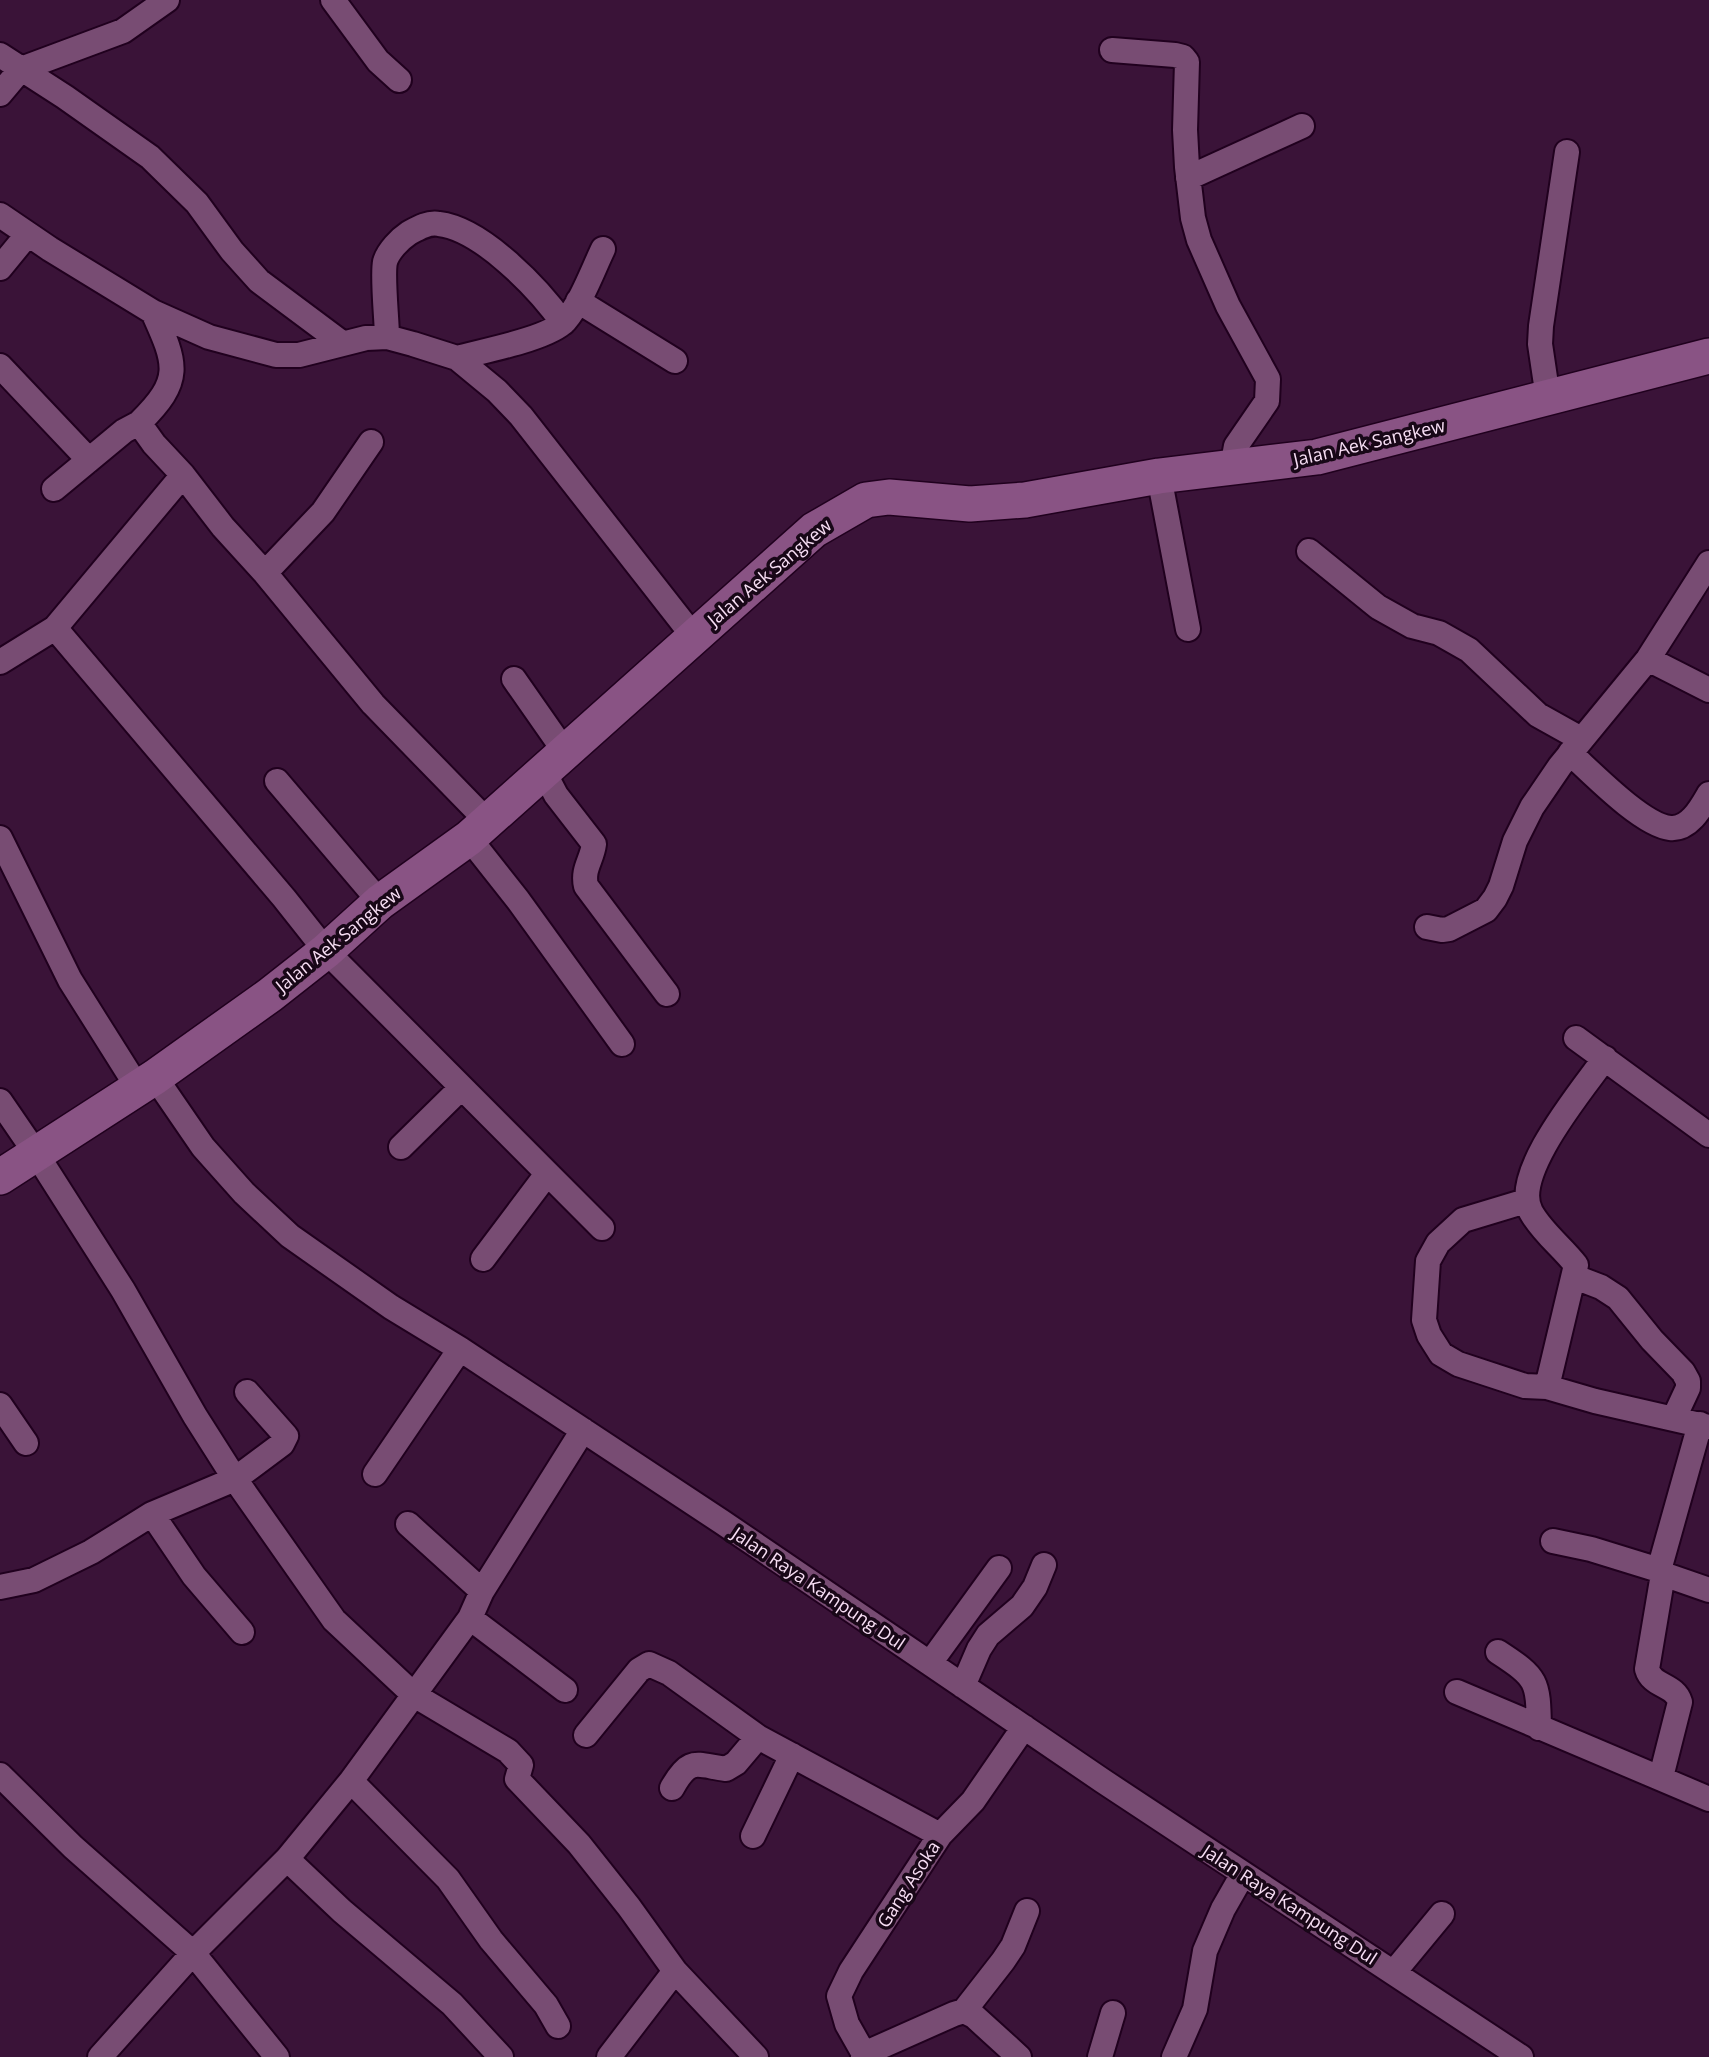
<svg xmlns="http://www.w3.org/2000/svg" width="1709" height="2057" font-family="'Open Sans',sans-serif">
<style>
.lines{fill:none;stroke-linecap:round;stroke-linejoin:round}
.street-casing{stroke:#20001e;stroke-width:28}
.secondary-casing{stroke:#20001e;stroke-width:38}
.street{stroke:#784c73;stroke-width:24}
.secondary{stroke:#895384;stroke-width:35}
.labels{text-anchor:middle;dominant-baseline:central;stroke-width:7;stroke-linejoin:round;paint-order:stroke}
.street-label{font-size:18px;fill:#f7def4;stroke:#180717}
</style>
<rect width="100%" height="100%" fill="#3a1338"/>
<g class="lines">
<g class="street-casing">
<path id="street" d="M333,0L378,61L399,80
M1112,50L1175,55L1183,57L1187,62L1185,130L1187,167L1193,218L1199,240L1228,306L1268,379L1267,401L1236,446L1232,468
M0,55L65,97L150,157L197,203L232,251L259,281L342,343
M0,94L21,69L123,31L167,0
M1188,178L1302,126
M0,215L50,249L153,312L209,337L276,355H299L366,338L387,337L413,344L457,358L497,391L521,416L694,637
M0,268L28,234
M578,301L675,361
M153,312C177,365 183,380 139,423L154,444L183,475L223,527L265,573L373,704L487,821
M387,337C387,321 382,276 385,262C388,251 400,239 409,233C418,228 428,222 439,224C482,229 539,289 563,323
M457,358C482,351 548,339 565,321C582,301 592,272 603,249
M0,366L89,460
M1548,398L1540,344L1541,326L1567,152
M1159,476L1188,629
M54,489L124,431L139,423
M1309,551L1378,607L1412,626L1439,633L1469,650L1538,715L1581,739
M265,573L323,512L371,442
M55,628L284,898L326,951L602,1228
M1648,659L1709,690
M0,662L55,628L183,475
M514,679L565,752
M1570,753C1592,773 1642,825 1670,828C1689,830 1701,808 1709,794
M544,772L556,795L594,844C592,860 582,869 586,886L667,994
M277,781L380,902
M0,838L70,980L138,1088
M469,838L518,900L622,1044
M1427,927L1442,930L1449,929L1486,910L1495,898L1501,886L1515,841L1532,807L1560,766L1648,659L1709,563
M1576,1038L1709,1135
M155,1077L203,1147L244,1193L290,1236L391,1307L460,1349L722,1522L1103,1781L1521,2057
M0,1101L37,1155L123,1290L195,1416L235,1479L334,1620L414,1695L508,1751L521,1765L517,1779L579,1844L629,1907L675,1971L756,2057
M401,1147L461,1088
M1526,1201L1463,1220L1438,1243L1428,1261L1424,1320L1429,1335L1441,1354L1458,1364L1525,1386L1547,1387L1595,1401L1709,1427
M483,1259L547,1174
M1575,1277L1601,1287L1618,1298L1652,1340L1683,1372L1688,1381V1388L1674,1418
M1547,1387L1576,1265C1562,1247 1542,1232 1531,1212C1510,1175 1583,1089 1605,1058
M0,1405L26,1443
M375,1474L460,1349
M152,1514L194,1576L242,1632
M408,1524L482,1591
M1553,1541L1591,1549L1659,1570L1663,1574L1647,1669C1652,1687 1675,1684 1680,1702L1661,1777
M1659,1570L1700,1424
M1663,1574L1709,1590
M0,1587L34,1580L91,1552L152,1514L235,1479L282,1444L286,1436L247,1392
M470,1618L565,1690
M1498,1652C1538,1678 1538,1681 1539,1728
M930,1663L999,1568
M963,1686L979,1649L988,1635L1022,1606L1035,1587L1044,1565
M1457,1692L1709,1799
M586,1735L639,1670L649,1664L669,1673L758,1737L940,1835
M0,1775L73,1847L193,1953L277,2057
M351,1781L448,1879L491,1940L546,2005L558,2026
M672,1788C690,1756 696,1765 726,1769L736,1763L758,1737
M753,1836L792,1755
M287,1859L342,1911L452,2004L501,2057
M1394,1972L1442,1914
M964,2011L1003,1961L1013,1946L1027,1911
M864,2054L847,2024L839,1996L851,1971L940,1835L973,1801L1024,1727
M100,2057L193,1953L287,1859L351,1781L470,1618L482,1591L583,1430
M609,2057L675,1971
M863,2057L864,2054L954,2014L964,2011L974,2016L1019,2057
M1100,2057L1113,2013
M1174,2057L1195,2009L1205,1951L1223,1909L1243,1874"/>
</g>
<g class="secondary-casing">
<path id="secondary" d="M0,1177L155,1077L270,995L326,951L380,902L469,838L814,530L866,500L889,497L970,504L1025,500L1159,476L1317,457L1709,356"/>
</g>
<use href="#street" class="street"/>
<use href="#secondary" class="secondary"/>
</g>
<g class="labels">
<g class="street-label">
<text transform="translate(1369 442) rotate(-13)">Jalan Aek Sangkew</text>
<text transform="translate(769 572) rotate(-40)">Jalan Aek Sangkew</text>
<text transform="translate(338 939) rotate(-39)">Jalan Aek Sangkew</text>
<text transform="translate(819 1588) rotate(34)">Jalan Raya Kampung Dul</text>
<text transform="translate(908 1884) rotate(-57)">Gang Asoka</text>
<text transform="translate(1290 1904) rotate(33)">Jalan Raya Kampung Dul</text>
</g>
</g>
</svg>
